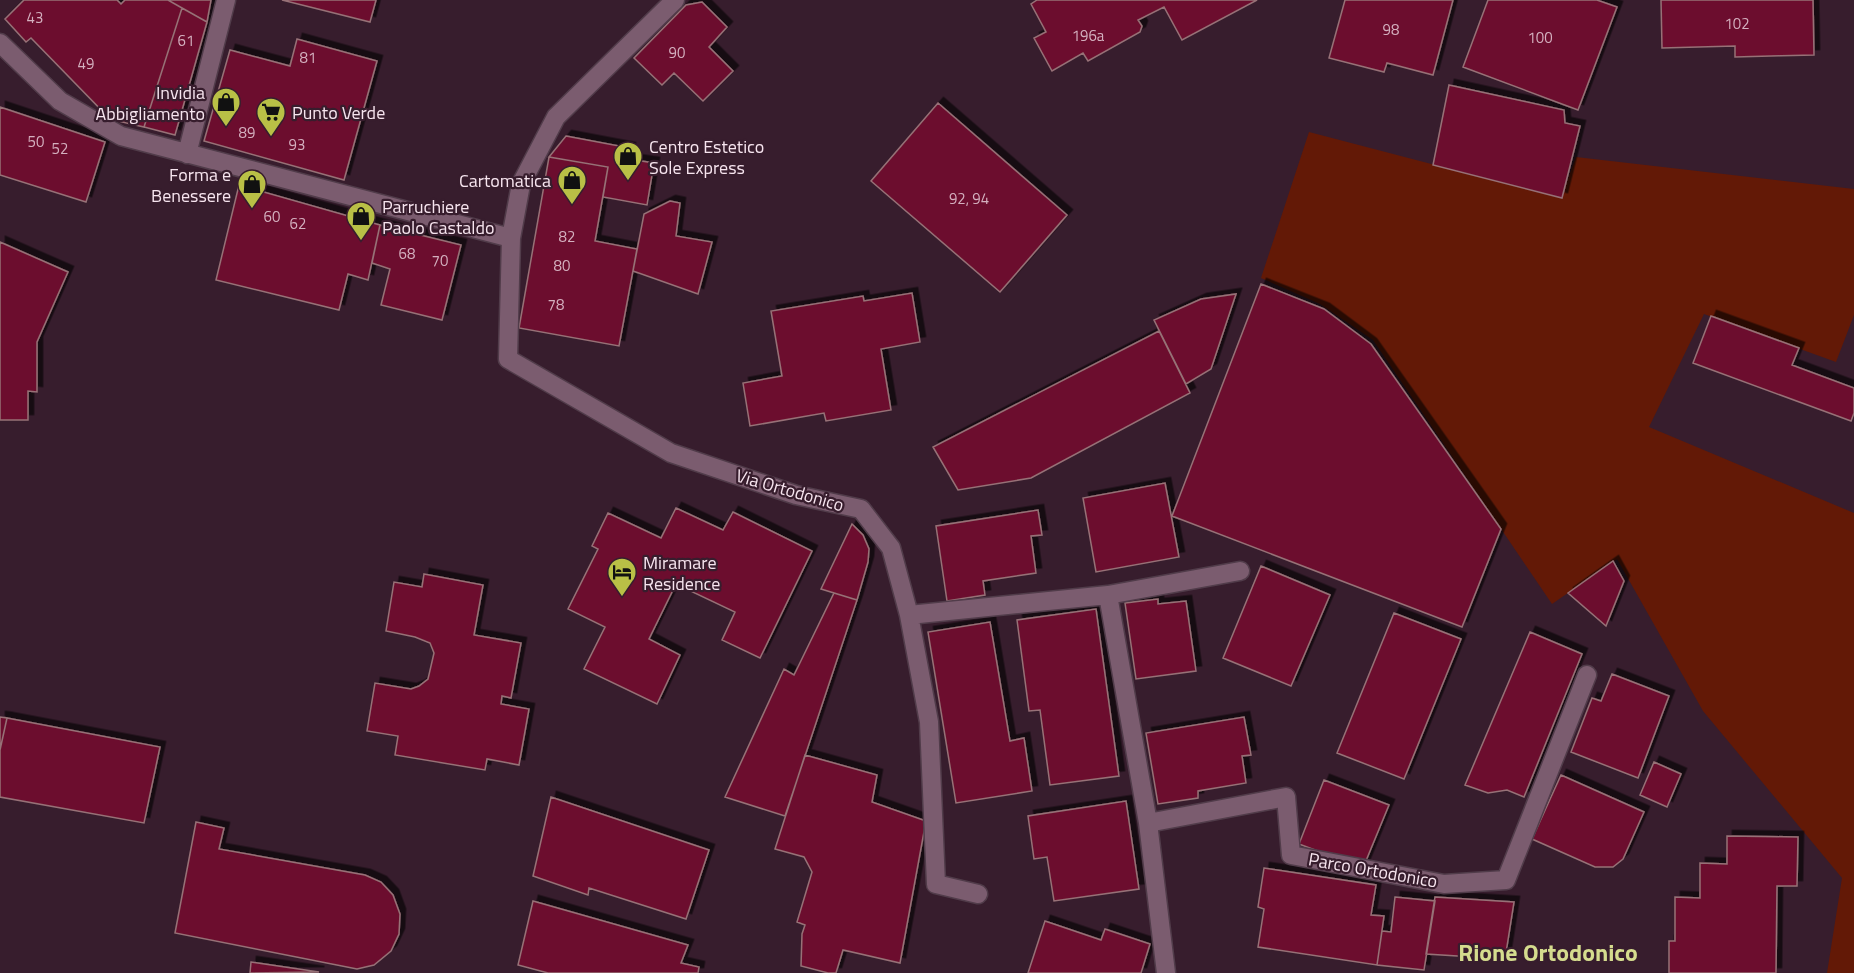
<svg xmlns="http://www.w3.org/2000/svg" width="1854" height="973" font-family="'Titillium Web',sans-serif">
<style>
.green{fill:#631906}
.building{fill:#6c112e;stroke:#977177;stroke-width:1.5;filter:url(#shadow)}
.lines{fill:none;stroke-linecap:round;stroke-linejoin:round}
.minor-casing{stroke:#513c4a;stroke-width:21}
.minor{stroke:#7b5c6f;stroke-width:18}
.labels{text-anchor:middle;dominant-baseline:central;stroke-width:4.5;stroke-linejoin:round;paint-order:stroke}
.number-label{font-size:15px;fill:#d4b0bf}
.poi-label{font-size:18px;fill:#f7e5ef;stroke:#371d2d;text-anchor:start}
.street-label{font-size:18px;fill:#f7e5ef;stroke:#371d2d}
.district-label{font-size:24px;font-weight:bold;fill:#d5dc8e;stroke:#371d2d}
</style>
<defs>
<filter id="shadow"><feDropShadow dx="5.5" dy="-5.5" stdDeviation="0" flood-color="#0009"/></filter>
</defs>
<rect width="100%" height="100%" fill="#371d2d"/>
<path class="green" d="M1309,132L1561,198L1576,157L1854,189V315L1836,362L1704,314L1649,427L1854,513V973H1827L1842,878L1703,711L1617,559L1552,604L1373,340L1320,304L1261,278Z"/>
<path class="building" d="M24,0H117L121,4L125,0H168L182,8L144,127L110,119L31,38L26,42L5,19Z
M168,0H211L207,22L182,8Z
M282,0H376L370,22Z
M1037,0H1257L1182,40L1164,7L1138,20L1142,26L1140,32L1088,61L1083,53L1052,71L1034,38L1046,32L1031,4Z
M1345,0H1453L1433,75L1387,63L1384,72L1329,58Z
M1488,0H1597L1617,7L1578,110L1463,67Z
M1661,0H1813L1814,55L1735,57V46L1662,48Z
M702,2L727,27L709,47L733,71L703,101L674,73L662,85L634,58L686,5Z
M182,8L207,22L175,135L144,127Z
M297,39L377,61L344,180L204,141L230,50L290,66Z
M1449,85L1564,110L1565,123L1580,126L1562,198L1433,165Z
M938,103L1067,215L1000,292L871,181Z
M0,107L105,142L86,202L0,175Z
M566,136L630,148L628,159L654,163L647,205L603,197L608,167L549,157Z
M549,157L608,167L595,241L637,249L619,346L519,328Z
M239,185L380,225L368,280L348,274L339,310L216,280Z
M670,201L680,203L676,236L712,242L698,294L633,271L644,214Z
M380,225L461,245L442,320L381,305L390,269L372,263Z
M0,242L68,272L37,342V392L28,391V420H0Z
M1261,284L1324,309L1371,344L1501,529L1462,627L1172,516Z
M912,293L920,342L881,349L891,410L826,421L824,413L750,426L743,383L782,376L771,311L863,296L864,301Z
M1236,294L1211,369L1186,384L1154,320L1201,299Z
M1711,316L1799,348L1792,365L1854,388V413L1851,421L1693,363Z
M1159,331L1190,393L1031,478L958,490L933,447Z
M1165,483L1179,557L1096,572L1083,498Z
M676,508L723,530L733,512L812,551L760,658L722,640L735,612L676,584L649,639L680,655L657,704L584,669L605,627L568,609L598,549L592,546L608,513L661,538Z
M1038,510L1042,535L1031,536L1036,573L983,581L985,595L947,601L936,526Z
M852,524L863,535L869,549L868,562L857,600L821,589Z
M1613,561L1624,581L1606,626L1568,593Z
M1261,566L1330,595L1291,686L1223,658Z
M424,574L483,585L474,635L521,643L511,698L502,696L501,704L529,709L519,765L487,759L485,770L395,755L398,736L367,731L375,683L411,689L419,686L428,679L434,653L430,643L415,637L386,631L394,582L422,587Z
M834,593L857,600L785,816L725,797L784,669L794,675Z
M1158,599V604L1186,601L1196,671L1136,679L1125,603Z
M1096,609L1119,776L1050,785L1040,710L1029,711L1017,620Z
M1394,613L1461,639L1404,779L1337,753Z
M990,622L1010,741L1024,738L1032,791L956,803L928,632Z
M1530,632L1582,654L1524,797L1507,790L1488,793L1465,785Z
M1612,674L1669,696L1638,778L1571,752L1592,698L1601,701Z
M0,717L7,718L0,750Z
M1244,717L1251,755L1242,756L1246,783L1198,791V798L1158,804L1146,733Z
M7,718L160,747L144,823L0,797V750Z
M805,755L877,775L872,802L926,821L900,963L843,950L836,973H828L801,966L802,934L805,925L797,922L812,872L804,857L775,849Z
M1654,762L1681,774L1667,807L1640,795Z
M1561,775L1644,812L1623,859L1613,867H1595L1532,839Z
M1324,780L1389,805L1363,868L1299,844Z
M551,797L709,850L686,919L589,888L588,895L533,876Z
M1126,801L1139,889L1054,901L1047,857L1034,859L1028,816Z
M196,822L224,828L219,849L365,875L381,882L393,895L400,914L399,934L391,951L374,965L357,969L175,933Z
M1727,836L1798,837L1797,886H1777L1776,973H1669V941H1675V897L1700,898V863L1727,864Z
M1264,868L1376,885L1371,915L1384,916L1377,965L1258,947L1264,909L1258,907Z
M1395,897L1435,901L1424,970L1377,965L1382,931L1391,932Z
M1435,897L1514,902L1505,959L1426,954Z
M533,901L688,945L681,963L699,967L698,973H548L518,965Z
M1045,921L1101,940L1105,929L1150,944L1141,973H1028Z
M251,962L319,972L250,973Z"/>
<g class="lines">
<g class="minor-casing">
<path id="minor" d="M0,43L60,101L121,136L511,238L521,184L556,117L675,0
M187,154L226,0
M511,238L508,359L671,453L796,495L861,509L891,548L909,615L929,722L936,884L978,894
M1108,595L1240,571
M909,615L1108,595L1148,823L1166,973
M1148,823L1286,797L1291,855L1444,884L1506,880L1587,675"/>
</g>
<use href="#minor" class="minor"/>
</g>
<defs>
<g id="shop-pin" transform="scale(1.5)"><path d="M0 17L-7.5 6A9.5 9.5 0 1 1 7.5 6Z" fill="#b9c046" stroke="#371d2d"/><path d="M-5-2.5h2.3a2.7 3.5 0 0 1 5.4 0H5L5.5 6h-11ZM-1.5-2.5h3a1.5 2.3 0 0 0-3 0Z" fill="#111"/></g>
<g id="supermarket-pin" transform="scale(1.5)"><path d="M0 17L-7.5 6A9.5 9.5 0 1 1 7.5 6Z" fill="#b9c046" stroke="#371d2d"/><path d="M-6-5.5h2.5l.6 2H6L4.5 2H-2.5L-4.4-4H-6ZM-1.5 3.2a1.3 1.3 0 1 0 .1 0ZM3 3.2a1.3 1.3 0 1 0 .1 0Z" fill="#111"/></g>
<g id="hotel-pin" transform="scale(1.5)"><path d="M0 17L-7.5 6A9.5 9.5 0 1 1 7.5 6Z" fill="#b9c046" stroke="#371d2d"/><path d="M-6-4.5h1.5V1H6V5H4.5V3h-9V5H-6ZM-4 0a1.8 1.8 0 1 1 3.6 0ZM.5 0V-2.5h3Q6-2.5 6 0Z" fill="#111"/></g>
</defs>
<g fill-rule="evenodd">
<use href="#shop-pin" x="226" y="102"/>
<use href="#supermarket-pin" x="271" y="112"/>
<use href="#shop-pin" x="628" y="156"/>
<use href="#shop-pin" x="572" y="180"/>
<use href="#shop-pin" x="252" y="184"/>
<use href="#shop-pin" x="361" y="216"/>
<use href="#hotel-pin" x="622" y="572"/>
</g>
<g class="labels">
<g class="number-label">
<text x="35" y="17">43</text>
<text x="1737" y="23">102</text>
<text x="1391" y="29">98</text>
<text x="1088" y="35">196a</text>
<text x="1540" y="37">100</text>
<text x="186" y="40">61</text>
<text x="677" y="52">90</text>
<text x="308" y="57">81</text>
<text x="86" y="63">49</text>
<text x="247" y="132">89</text>
<text x="36" y="141">50</text>
<text x="297" y="144">93</text>
<text x="60" y="148">52</text>
<text x="969" y="198">92, 94</text>
<text x="272" y="216">60</text>
<text x="298" y="223">62</text>
<text x="567" y="236">82</text>
<text x="407" y="253">68</text>
<text x="440" y="260">70</text>
<text x="562" y="265">80</text>
<text x="556" y="304">78</text>
</g>
<g class="poi-label">
<text x="205" y="92" text-anchor="end">Invidia<tspan x="205" dy="21">Abbigliamento</tspan></text>
<text x="292" y="112">Punto Verde</text>
<text x="649" y="146">Centro Estetico<tspan x="649" dy="21">Sole Express</tspan></text>
<text x="231" y="174" text-anchor="end">Forma e<tspan x="231" dy="21">Benessere</tspan></text>
<text x="551" y="180" text-anchor="end">Cartomatica</text>
<text x="382" y="206">Parruchiere<tspan x="382" dy="21">Paolo Castaldo</tspan></text>
<text x="643" y="562">Miramare<tspan x="643" dy="21">Residence</tspan></text>
</g>
<g class="street-label">
<text transform="translate(790 490) rotate(16)">Via Ortodonico</text>
<text transform="translate(1373 870) rotate(10)">Parco Ortodonico</text>
</g>
<g class="district-label">
<text x="1548" y="952">Rione Ortodonico</text>
</g>
</g>
</svg>
